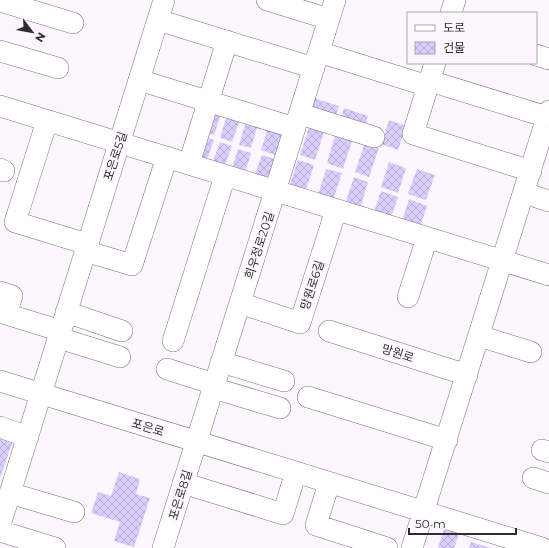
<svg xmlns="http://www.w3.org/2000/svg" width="549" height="548" font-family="Montserrat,'Noto Sans KR',sans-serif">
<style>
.building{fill:url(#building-cross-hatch)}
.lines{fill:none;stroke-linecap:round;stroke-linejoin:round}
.minor-casing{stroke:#816f83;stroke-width:22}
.minor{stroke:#fff;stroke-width:21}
.labels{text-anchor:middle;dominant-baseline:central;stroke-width:4;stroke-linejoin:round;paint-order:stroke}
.street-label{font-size:12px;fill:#312a32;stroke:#fef6ff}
</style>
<defs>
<pattern id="building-cross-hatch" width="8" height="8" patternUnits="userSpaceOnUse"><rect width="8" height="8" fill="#d8cefb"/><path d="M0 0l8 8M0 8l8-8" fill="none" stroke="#bab1d8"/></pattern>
</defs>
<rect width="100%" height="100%" fill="#fef6ff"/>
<path class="building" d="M314,98L339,106L334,121L309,114Z
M344,108L368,116L364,131L340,124Z
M209,109L221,114L214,135L201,131Z
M227,115L240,120L232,142L220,138Z
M389,120L406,126L398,150L381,144Z
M246,121L258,124L251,148L239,145Z
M269,125L283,130L275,155L261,150Z
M309,127L324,132L315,160L300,155Z
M335,136L352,141L343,169L327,163Z
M204,137L214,140L206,162L197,159Z
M220,142L232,146L224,168L212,164Z
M365,143L379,148L369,177L355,172Z
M238,149L251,153L244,176L231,171Z
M262,155L275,159L267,181L254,177Z
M298,160L314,165L305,193L289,188Z
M389,162L406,168L398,193L381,187Z
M326,169L342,173L333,200L318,195Z
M417,169L435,175L426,200L408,194Z
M354,177L368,182L360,209L345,204Z
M381,191L398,197L391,218L374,212Z
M409,199L427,206L420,227L402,221Z
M0,439L12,443L0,478Z
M119,472L140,479L136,494L150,498L134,547L114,541L120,522L91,513L98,492L111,496Z
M444,529L459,534L454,548H438Z
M471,542L490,548H469Z"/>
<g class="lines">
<g class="minor-casing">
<path id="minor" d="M267,0L329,19
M0,1L73,23
M451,13L455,0
M158,20L314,68
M0,51L58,68
M319,52L428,86
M536,55L549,59
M435,63L413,134L531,171
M139,80L295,128
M430,81L547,117
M0,106L549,275
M300,114L374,137
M47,121L15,222L87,244
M189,164L227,41
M0,169L4,171
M524,193L549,201
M85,251L132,265L167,157
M0,292L12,296L6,314L61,331
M408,297L427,238
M240,303L300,323L336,210
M66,312L122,331
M329,331L467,375
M479,336L531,352
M59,338L120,357
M173,341L225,176
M221,362L284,381
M167,369L214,384
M0,381L542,548
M213,388L280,408
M308,397L447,440
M0,427L28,437
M542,450L549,452
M533,478L549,483
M183,483L283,514L296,472
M329,483L316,525L387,548
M10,493L74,512
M0,525L164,0
M0,531L55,548
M163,548L335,0
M412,548L549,111"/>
</g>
<use href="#minor" class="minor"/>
</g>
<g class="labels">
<g class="street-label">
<text transform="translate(115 156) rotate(-72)">포은로5길</text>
<text transform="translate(259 245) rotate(-72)">희우정로20길</text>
<text transform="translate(312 285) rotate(-72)">망원로6길</text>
<text transform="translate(398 353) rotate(18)">망원로</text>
<text transform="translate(148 427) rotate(17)">포은로</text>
<text transform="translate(180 495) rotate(-73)">포은로8길</text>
</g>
</g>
<rect x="407" y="12" width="130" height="52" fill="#fef6ff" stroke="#aca4ad"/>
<rect x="415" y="25" width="20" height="6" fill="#ffffff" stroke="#aca4ad"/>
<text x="443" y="32" font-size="12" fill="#312a32">도로</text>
<rect x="415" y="42" width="20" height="12" fill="url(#building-cross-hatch)" stroke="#aca4ad"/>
<text x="443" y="52" font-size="12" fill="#312a32">건물</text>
<g transform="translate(32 32) rotate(122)" stroke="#fef6ff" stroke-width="3" paint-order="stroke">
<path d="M0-3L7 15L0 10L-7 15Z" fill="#312a32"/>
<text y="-6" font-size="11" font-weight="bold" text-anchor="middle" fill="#312a32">N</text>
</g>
<path d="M409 528v6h107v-6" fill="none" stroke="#312a32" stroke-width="2"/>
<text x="415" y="528" font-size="12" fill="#312a32" stroke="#fef6ff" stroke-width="3" paint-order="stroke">50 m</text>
</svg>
